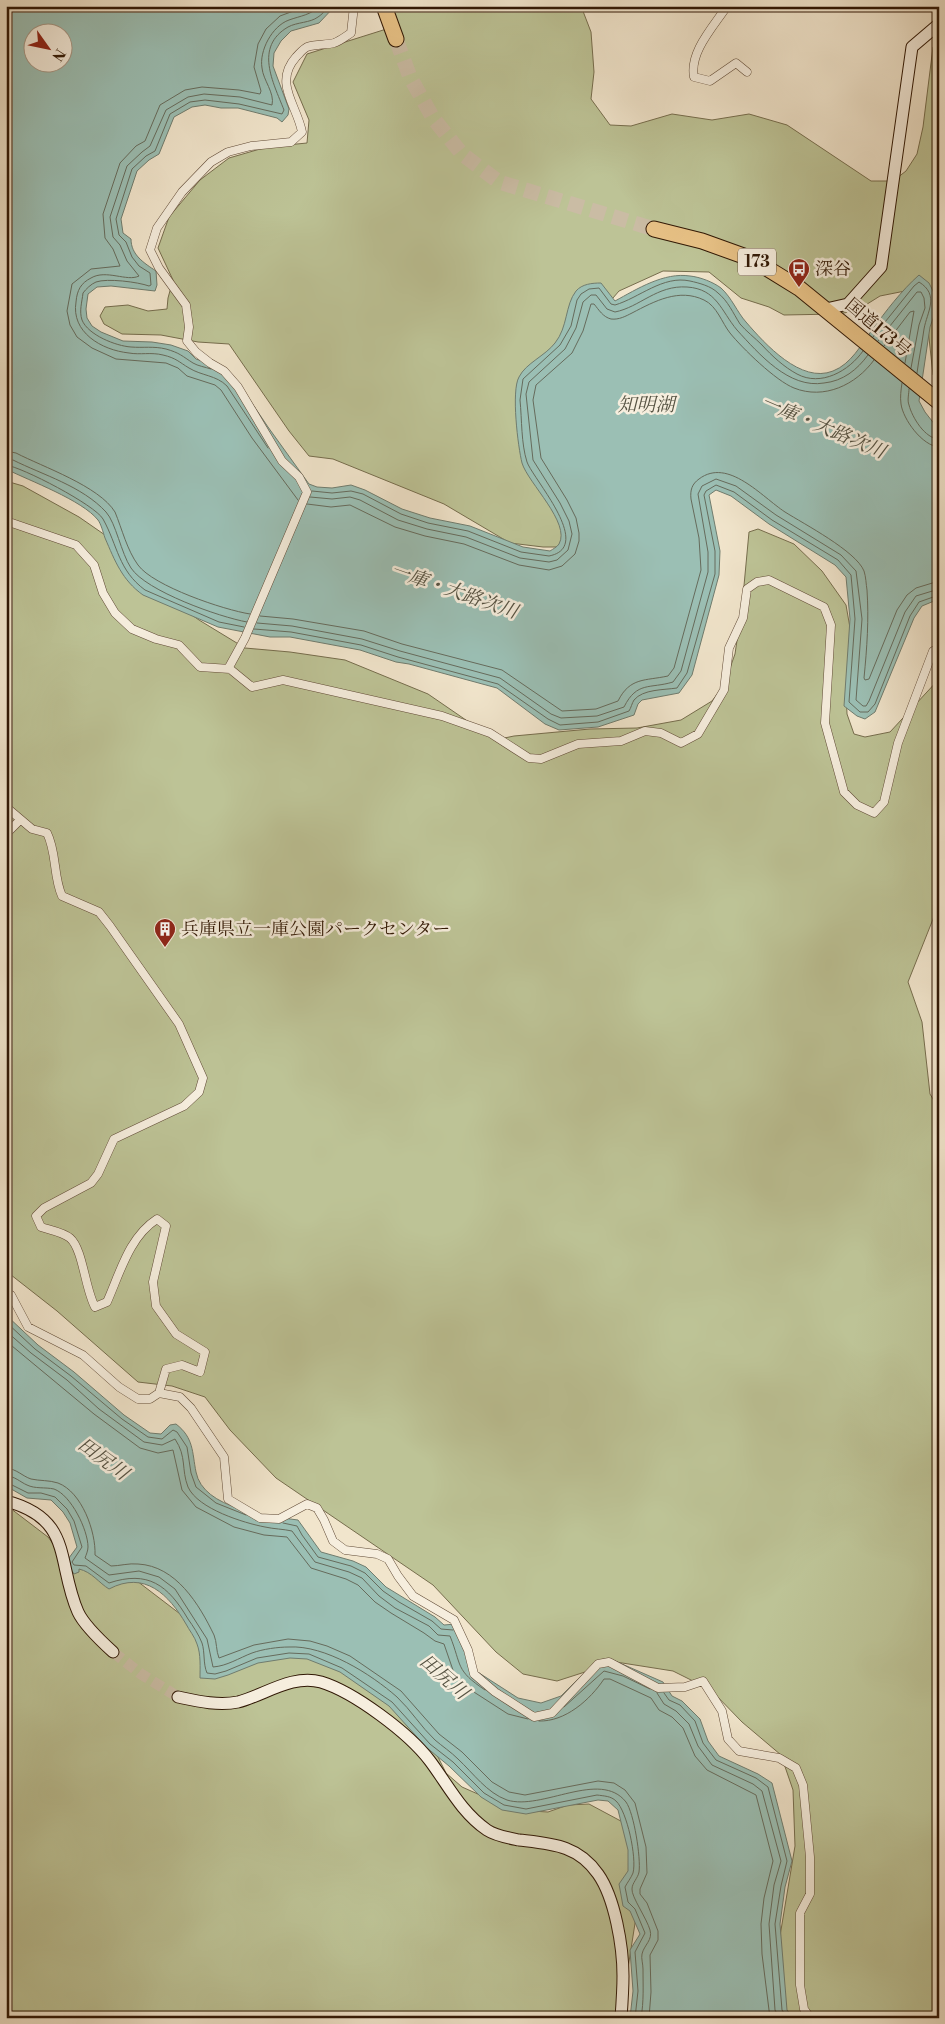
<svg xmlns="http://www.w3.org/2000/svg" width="945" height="2024" font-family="'Libre Bodoni','Noto Serif JP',serif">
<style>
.green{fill:#bdc396;stroke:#766d4d}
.water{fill:#9bbfb4;stroke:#707c6e;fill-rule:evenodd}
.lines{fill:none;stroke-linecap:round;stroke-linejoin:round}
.shore{stroke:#666b5c;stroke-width:1}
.secondary-tunnel{stroke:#cabca4;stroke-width:11;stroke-dasharray:11 5.5;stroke-linecap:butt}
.highway-tunnel{stroke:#cabca4;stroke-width:15;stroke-dasharray:15 8;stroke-linecap:butt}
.street-casing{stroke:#604a36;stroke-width:9}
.secondary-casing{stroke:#301704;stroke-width:13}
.highway-casing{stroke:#301704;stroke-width:17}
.street{stroke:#f6eede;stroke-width:8}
.secondary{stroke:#f6eede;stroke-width:11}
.highway{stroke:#e8c286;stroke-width:15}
.labels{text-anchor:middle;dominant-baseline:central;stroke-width:5;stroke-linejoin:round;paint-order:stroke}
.shield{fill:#f6eede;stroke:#6b5845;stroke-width:1}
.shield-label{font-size:16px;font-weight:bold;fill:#301704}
.poi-label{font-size:18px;fill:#301704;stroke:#f6eede;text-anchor:start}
.street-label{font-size:18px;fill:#301704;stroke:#f6eede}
.water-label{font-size:19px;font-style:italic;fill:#555242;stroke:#f6eede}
</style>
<rect width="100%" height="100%" fill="#f1e5cc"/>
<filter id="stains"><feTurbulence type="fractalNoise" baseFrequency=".004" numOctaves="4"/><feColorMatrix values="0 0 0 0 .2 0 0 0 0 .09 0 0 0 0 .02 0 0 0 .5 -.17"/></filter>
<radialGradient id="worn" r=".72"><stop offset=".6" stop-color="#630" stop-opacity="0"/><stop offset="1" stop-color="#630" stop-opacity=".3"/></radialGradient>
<path class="green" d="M390,6H581L591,32L594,72L591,99L610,125L631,126L672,114L712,120L749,114L787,125L871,181H893L906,171L917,154L923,127L933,47L939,43V380L933,375L926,310L905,291L880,296L856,311L837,314L784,315L769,307L741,298L709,272L663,271L619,291L587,328L574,547H543L510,543L444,504L333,459L309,456L289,431L229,344L198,342L161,335L122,334L104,324L100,316L105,307L128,305L148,311L167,309L168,298L173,280L158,248L169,217L200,180L229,158L267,147L307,143L309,120L293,82L307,54L396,26Z
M6,481L23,486L79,517L118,544L156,590L199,620L245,648L290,652L345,660L428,694L495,740L514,736L590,729L637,728L681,720L712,701L724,685L735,654L742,607L749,532L758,529L794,544L822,571L846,605L853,645L846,688L847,714L854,734L865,737L890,732L939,679V904L908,982L922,1022L930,1094L939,1109V2018H775L778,1948L795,1846L793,1790L781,1755L742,1722L711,1690L673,1671L616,1662L557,1681L523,1674L496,1652L433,1585L276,1478L230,1430L205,1397L172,1386L138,1382L57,1311L6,1271Z
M6,1505L48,1537L66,1561L137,1581L226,1649L319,1659L382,1692L434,1749L446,1773L462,1787L514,1810L548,1812L568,1805L589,1804L632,1827L641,1885L623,2000L624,2018H6Z"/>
<path class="water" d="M6,6H335L319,23L291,31L281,41L274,53L273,66L289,109L288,115L282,122L277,118L238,108H221L205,105L192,107L174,117L159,154L149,160L137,171L121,219L123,233L131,239C131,255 144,263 156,271L157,285L155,291L111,286L97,287L88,294L86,309L87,318L92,326L101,332L123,341L152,342L171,345L188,351L196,359L225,369L235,378L268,427L309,484L317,487L332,488L351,485L365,490L402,509L430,518L470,526L523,547L550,551C553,549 557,547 559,544C571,523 528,483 522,463C518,447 511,391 519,377C526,363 545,356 555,343C568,327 565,305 576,291C582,284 592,283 601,283L615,301C637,289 664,272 690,276C700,277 713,282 721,288C732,298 737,312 746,322C765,344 801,384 833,371C851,364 861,345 872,330C886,311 901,291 919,275L929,283L935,295L936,310L930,327L919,401L925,412L939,430V599L922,606L914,618L875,712L865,719L857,716L844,706L850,619L846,577L835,565L769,524L731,496L716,490L709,495L720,551L719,575L692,675L679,693L642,700L638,704L634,715L598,727L559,730L545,724L497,688L409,664L396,662L360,650L290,637H270L218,627L143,595C122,580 115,561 105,538C103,532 101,524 98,520C82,500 30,481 6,469ZM32,32H62V62H32Z
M6,1315L38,1345L74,1372L124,1415L150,1433L161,1434L170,1425L176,1424C194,1438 192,1452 196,1472C203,1509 268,1516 298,1520L321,1552L353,1561L366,1567L386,1587L435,1617L444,1625L456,1624L476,1671L518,1698L541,1703L561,1696L590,1667L597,1661L604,1659L613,1660L663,1682L672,1696L682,1701L700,1719L708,1741L719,1756L758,1774L772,1783L792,1861L785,1887L780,1924L787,2010L793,2018H630L633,1991L630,1950L640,1934L630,1911L623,1906L619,1884L628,1871V1850L618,1810L608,1801L598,1800L526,1814L502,1810L481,1797L449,1766L426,1747L389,1706L340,1672L307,1659L290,1658L258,1663L228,1675L215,1679L200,1678C200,1668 201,1654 197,1644C195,1637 189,1630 186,1624C169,1595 145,1570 109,1589C99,1583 92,1572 79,1569V1572L74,1574L66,1562L77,1547L70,1523L63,1512L51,1500L27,1498L6,1486Z"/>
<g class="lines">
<path class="shore" d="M873,337L914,286L919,282C940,295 927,312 924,329C922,344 919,358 917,373
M878,341L917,292H921L924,298L925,308L919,325L911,368
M884,346L910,312L914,311L905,363
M211,369C205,367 198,366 193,363C182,356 180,353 166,349C154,346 143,348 131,347C116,346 88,335 82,320C79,311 82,302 83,293C86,289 91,284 96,282C107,278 138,282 149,286L151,285L150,273L139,266L132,257L126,242L119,235L116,219L132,169L146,156L155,151L170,114L190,102L205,100L239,104L282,114L284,110C273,82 254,47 288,27C297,22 310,23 318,17C322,15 325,10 329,6
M902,383C901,390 900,397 901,404C903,419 922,446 939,447
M909,389C909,394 907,400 909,405C912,417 925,439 939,439
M268,448L227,386C216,375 202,376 189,368C179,362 176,358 163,355C151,352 140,355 129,353C101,350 71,332 76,302C77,290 81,283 91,278C106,269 127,282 139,276L127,261L120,245L113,237L110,217L127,166L142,152L150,146L166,110L188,97L204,94L240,97L272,105C275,93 263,80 262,68C259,51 272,26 289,20C300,16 311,15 320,6
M6,451L16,453C43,467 99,486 115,512C122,529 127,550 138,565C153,586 224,610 250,614
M6,459L13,460C43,475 82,486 106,512C116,523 121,553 131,568C146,591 219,617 247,622
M6,465C22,467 95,505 103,519C118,546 118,570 145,590L219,622L244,627
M312,491L332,493L351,491L363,494L401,514L428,523L468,531L521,552L549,556C595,547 533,479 527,462C521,443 522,420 520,400L523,379L560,345L571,326L577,300L581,294L589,289L599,288L611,304L615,305C639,298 663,275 690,281C699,283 711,286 718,293C728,301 733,313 740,324C746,331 755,338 762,345C772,356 784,367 797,374C821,387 849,371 863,351
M310,497L332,499L350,497L360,500L398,520L427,529L466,537L520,558L549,562L557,560L568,550L572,534L569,521L560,503L533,460L526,394L529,382L565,349L576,328L583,302L591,295H596L607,309L615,312C640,307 657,285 687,287C717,289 721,311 737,330C759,354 789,389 824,383C843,381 857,370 868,355
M298,500L252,438L221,390L215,385L187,376L178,368L166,363L116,359L92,348L77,337L70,325L67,311L72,284L91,269L120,266L113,249L105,238L103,214L120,163L136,146L145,141L160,105L185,90L202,87L239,90L260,94L261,91L254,67L258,44L266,29L280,16L307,6
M307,504L331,507L350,505L395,527L425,536L464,544L519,565L549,570L562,566L575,554L579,541V533L576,518L567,500L541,458L533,400L536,385L572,353L583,331L591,304H594C599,310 603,317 611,319C619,320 626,316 632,313C655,301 679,288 704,300C717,306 722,323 730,333C742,348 776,381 794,388C824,400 856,385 874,360
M260,616L293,619L364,631L402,644L502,670L562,711L596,709L618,701C630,677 645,681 668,676L674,668L701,570L699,538L691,499C690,490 692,484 699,479C728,457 762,497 785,512C804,524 856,551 864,571C866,577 866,584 867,590C869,619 867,648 864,678L865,680L869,679L897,610L907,595L916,588L939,581
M257,623L292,626L362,639L400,651L500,678L551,714L561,718L597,716L624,707C637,681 650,689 673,682L681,671L708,572V552L698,494L702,486L716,479L736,486L776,515L841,555L856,571L862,619L856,700L863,706H866L869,701L905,612L916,596L939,589
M254,629L291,632L361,645L398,657L498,684L548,719L560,725L598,722L629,711C631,708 632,703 634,700C643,689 664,690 677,688L687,673L715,574V551L704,495L706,491L716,485L734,492L772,520L838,560L851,575L855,619L849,702L860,712H868L875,704L910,616L919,602L939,595
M6,1322L35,1349L71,1376L122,1419L148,1437L162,1439L173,1430L177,1432L187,1447L191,1473L196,1487L216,1503L246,1515
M6,1331L31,1353L67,1380L99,1409L144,1442L162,1445L175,1439C187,1457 181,1469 188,1487C198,1509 244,1523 265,1527C274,1529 283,1529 292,1531L315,1562L349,1572L362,1578L379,1596L395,1608L429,1626L438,1635L450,1636C462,1666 455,1670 485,1690
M6,1341L94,1414L140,1448L158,1453L173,1450L182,1490L196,1507L234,1527L264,1535L287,1537L311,1568L346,1579L358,1585L375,1602L391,1613L424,1633L435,1641L444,1644L454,1673L463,1685L508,1714L528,1719
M6,1468C17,1469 22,1476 31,1479C40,1481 49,1480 58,1483C82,1492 96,1532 95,1555L111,1566C119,1566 129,1563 138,1564C176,1566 199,1604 214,1635C217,1642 216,1651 219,1658L254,1645L288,1639L310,1641L327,1646L350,1656L401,1691L439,1734L462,1752L492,1782L509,1792L525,1795L598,1781L614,1783L625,1790L635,1803L646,1847L647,1873L640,1889V1894L647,1903L658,1931V1940L650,1955L651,1992L649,2018
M6,1476C15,1476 20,1482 27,1485C35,1489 45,1487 54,1489C71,1495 88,1530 88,1547C88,1551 86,1555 85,1558L109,1575L139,1571L159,1577L175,1589L207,1639L213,1667C227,1666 239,1658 252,1653C263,1649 278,1647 289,1647C325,1645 371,1674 397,1697C411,1710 421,1727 435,1740C442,1746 451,1752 458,1759C473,1773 487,1793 507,1800C542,1811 600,1769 626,1802C634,1813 641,1858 639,1872C638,1878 632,1883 632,1889C631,1896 647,1919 650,1930C653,1940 644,1945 642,1954C641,1958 643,1964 643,1969C643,1985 644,2001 641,2018
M6,1482L28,1493H41L55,1497L67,1509L74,1521L82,1547L72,1562L74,1565L86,1566L109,1583C148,1570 168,1585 188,1619C193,1626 199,1635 202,1643C205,1652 203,1664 207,1673L215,1674L226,1671L257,1658L289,1653L309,1654L342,1668L392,1702L430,1744L453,1762L484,1793L504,1805L526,1809L597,1795C604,1796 611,1796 616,1801C627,1811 637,1858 633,1873C631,1878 627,1883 625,1887L628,1902L635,1909L645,1933L635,1952L638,1991L635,2018
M283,1523L297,1526L302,1535L318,1557L351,1566L365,1573L383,1591L399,1602L432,1621L441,1629L453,1630
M657,1693L664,1704L676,1711L689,1724L698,1746L712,1765L753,1784L762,1791L781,1861L774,1885L769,1924L775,2010L779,2018
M664,1693L669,1700L680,1705L695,1721L703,1743L716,1760L756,1778L768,1787L787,1861L781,1886L775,1924L782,2010L787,2018
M564,1707L604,1671L623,1676L650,1689
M539,1721C565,1722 590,1700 604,1679H610L651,1698L659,1710L672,1717L683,1728L695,1756L707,1770L756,1795L773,1861L764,1898L761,1924L762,1954L770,2018"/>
<path class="secondary-tunnel" d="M113,1652L141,1674L178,1697"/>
<path class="highway-tunnel" d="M396,39L410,77L433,118L462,154L499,182L654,229"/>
<g class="street-casing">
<path id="street" d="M727,6C714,26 689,52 694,77L710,81L736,63L747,72
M6,521L76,545L94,565L103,593L115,613L132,629L156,639L179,645L200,667L230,669L252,687L283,680L442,716L490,733L529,758L541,759L578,744L621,741L645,731L661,733L681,743L698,734L724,690L729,648L743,618L747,589L757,582L769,580L824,607L831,625L825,723L844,792L857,805L874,813L884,802L898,743L933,651L939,648
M228,669L245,638L307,492L299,477L282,461L238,387L224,371L210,363L196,352L187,341L189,327L186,305L159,268L150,250L157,228L182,192L211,162L228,152L251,146L291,142L302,132C297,105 273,83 296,57C300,53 303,49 307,47C316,44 326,45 334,43C340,41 346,36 351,33L354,6
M6,807L32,829L47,833C57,853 53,876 62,896L99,912L110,926L179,1024L203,1078L199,1092L184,1106L114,1139L98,1174L91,1183L44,1208L36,1216L41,1227C50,1230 63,1232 70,1238C83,1249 85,1289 95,1307L107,1302C120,1273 129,1237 157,1219L166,1226L153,1282L156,1306L176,1334L205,1352L200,1372L182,1365L166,1369L159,1393
M6,834L20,820
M6,1294L11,1295L28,1327L83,1355L119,1387L138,1399H150L159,1393L180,1397L191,1408L224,1457L228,1499L260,1518L279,1519L307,1504L317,1508L324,1520L333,1541L345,1550L377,1554L388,1559L398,1576L413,1596L454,1620L468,1650L474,1674L495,1692L534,1717L552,1713L598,1664L609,1662L658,1688L685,1687L703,1681L722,1711L728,1739L739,1751L779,1758L796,1768L803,1785L810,1857V1894L800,1913V1985L804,2009L810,2018"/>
</g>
<g class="secondary-casing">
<path id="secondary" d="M826,309L848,304L881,267L912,47L939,24
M6,1501C74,1519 56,1562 78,1612C84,1625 102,1642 113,1652
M178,1697C197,1701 218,1706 238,1702C265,1695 292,1674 321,1682C354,1692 409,1733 430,1761C448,1785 461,1812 487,1830C496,1836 509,1838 519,1840C552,1844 578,1845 598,1874C615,1898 623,1947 623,1976C623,1990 622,2004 621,2018"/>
</g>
<g class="highway-casing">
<path id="highway" d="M384,6L396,39
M654,229L702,241L752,259L799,288L939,402"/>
</g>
<use href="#street" class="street"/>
<use href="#secondary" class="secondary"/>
<use href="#highway" class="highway"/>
</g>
<defs>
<g id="bus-pin" transform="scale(1.125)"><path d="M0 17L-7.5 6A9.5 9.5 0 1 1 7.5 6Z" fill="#8f2418" stroke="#f6eede"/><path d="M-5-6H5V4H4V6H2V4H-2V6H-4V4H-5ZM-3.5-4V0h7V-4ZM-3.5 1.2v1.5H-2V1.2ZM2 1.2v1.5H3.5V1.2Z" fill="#fff"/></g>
<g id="building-pin" transform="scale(1.125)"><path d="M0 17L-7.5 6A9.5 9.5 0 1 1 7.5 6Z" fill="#8f2418" stroke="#f6eede"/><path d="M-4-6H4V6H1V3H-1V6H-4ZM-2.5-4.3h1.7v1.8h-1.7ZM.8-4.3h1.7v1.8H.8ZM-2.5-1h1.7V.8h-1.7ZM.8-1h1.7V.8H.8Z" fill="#fff"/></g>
</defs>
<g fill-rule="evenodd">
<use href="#bus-pin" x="799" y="269"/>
<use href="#building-pin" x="165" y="929"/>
</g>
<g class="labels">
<rect class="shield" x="738" y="248.5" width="38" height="27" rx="4"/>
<g class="shield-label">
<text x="757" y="262">173</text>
</g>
<g class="poi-label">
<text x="815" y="269">深谷</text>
<text x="181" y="929">兵庫県立一庫公園パークセンター</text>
</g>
<g class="street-label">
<text transform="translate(878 328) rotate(40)">国道173号</text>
</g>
<g class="water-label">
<text x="646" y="405">知明湖</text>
<text transform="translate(823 427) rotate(23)">一庫・大路次川</text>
<text transform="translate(454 591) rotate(19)">一庫・大路次川</text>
<text transform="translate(103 1459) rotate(36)">田尻川</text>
<text transform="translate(444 1677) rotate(41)">田尻川</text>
</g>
</g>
<rect width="945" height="2024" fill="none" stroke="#f1e5cc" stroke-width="25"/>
<rect x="8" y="8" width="930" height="2009" fill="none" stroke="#301704" stroke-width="2.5"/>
<rect x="12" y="12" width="920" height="1999" fill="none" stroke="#301704"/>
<g transform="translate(48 48) rotate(123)"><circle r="24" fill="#f6eede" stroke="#a79887"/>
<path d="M0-4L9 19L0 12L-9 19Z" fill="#8f2418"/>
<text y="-8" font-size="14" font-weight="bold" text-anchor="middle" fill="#301704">N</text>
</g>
<rect width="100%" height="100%" filter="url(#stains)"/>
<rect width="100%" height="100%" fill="url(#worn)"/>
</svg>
